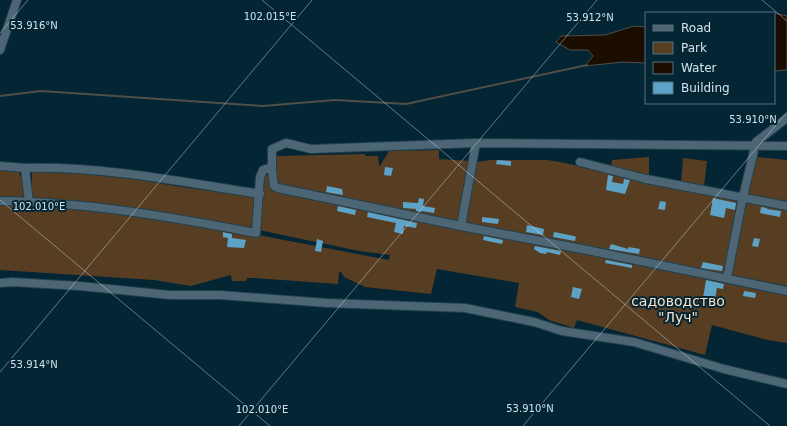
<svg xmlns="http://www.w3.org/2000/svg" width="787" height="426" font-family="'DejaVu Sans',sans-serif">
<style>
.green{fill:#573e23}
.water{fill:#1b0e01;stroke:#524e48}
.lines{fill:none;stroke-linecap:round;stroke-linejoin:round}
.stream{stroke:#524e48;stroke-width:2}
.building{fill:#5da2c7}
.minor-casing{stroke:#20404e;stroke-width:10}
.minor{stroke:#4c6675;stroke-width:8}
.ticks{fill:none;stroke:#d2e3ee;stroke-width:1;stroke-opacity:0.45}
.labels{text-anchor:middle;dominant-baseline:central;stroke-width:4;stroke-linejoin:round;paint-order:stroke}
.park-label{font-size:14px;fill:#fbdfc4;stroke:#032534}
.ticks-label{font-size:10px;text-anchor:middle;fill:#d2e3ee;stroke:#032534;stroke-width:4;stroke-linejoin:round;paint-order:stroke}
</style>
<rect width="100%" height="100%" fill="#032534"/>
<path class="green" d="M439,150V159L471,161L459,222L276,185L277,156L365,154V156H378L379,166H380L389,151Z
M649,157V177L611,169L612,160Z
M756,157L787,160V204L748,196Z
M683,158L707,161L704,186L681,183Z
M491,160H548L565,163L739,200L724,274L464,223L476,162Z
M0,167L18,171C23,179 27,191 21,200L0,199Z
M32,170L124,177L181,187L258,197L256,225L251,229L37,200L32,194Z
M263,175H269L271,184L541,243L787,294V343L768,340L712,325L705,355L577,320L574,328L549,320L538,312L515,307L519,283L437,269L431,294L365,287L344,277L341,272H339L338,284L254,278H247L246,281H232L231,275L191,286L154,280L0,270V203L103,210L258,235L389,260L390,255L359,251L259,230Z
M746,201L787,209V286L730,275Z"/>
<path class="water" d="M774,13L787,16V70L774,71Z
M634,26L646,27V63L623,62L585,66L593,56L588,50H570L556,42L561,36L605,35Z"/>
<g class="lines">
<path class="stream" d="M0,96L41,91L263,106L335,100L406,104L587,65"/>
</g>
<path class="building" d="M497,160L511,161V166L496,164Z
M385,167L393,168L391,176L384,175Z
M608,175L613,176L612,182L623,184L624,179L630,180L625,194L606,190Z
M327,186L342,189L343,195L326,192Z
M419,198L424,199L423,206L435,208L434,213L422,211L421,212L416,211V209L403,208V202L418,203Z
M713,198L736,203L735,210L726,208L724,218L710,215Z
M660,201L666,202L665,210L658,209Z
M338,206L356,210L355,215L337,211Z
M761,207L767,208V209L781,211L780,217L760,213Z
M368,212L417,223L416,228L404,226L403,234L394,232L396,223L367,217Z
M482,217L499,219L498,224L482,222Z
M527,225L544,229L543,235L526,232Z
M223,232L232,234V238L246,240L244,248L227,247L228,238L223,237Z
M554,232L574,236L576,237L575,241L553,237Z
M484,236L503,240L502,244L483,240Z
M754,238L760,239L758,247L752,246Z
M317,239L323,241L321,252L315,251Z
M611,244L628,249L629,247L640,249L639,254L609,249Z
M535,246L561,251L560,255L547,252L546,254L540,253L534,249Z
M606,260L632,265V268L605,263Z
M703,262L723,266L722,271L701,268Z
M706,280L724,284L723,289L717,288L715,299L703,298Z
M573,287L582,289L579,299L571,297Z
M744,291L756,293L755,298L743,296Z"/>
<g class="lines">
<g class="minor-casing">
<path id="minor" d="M0,50L17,0
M580,162L646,179L787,206
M0,166L25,168
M272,170V149L286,143L311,149L476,143
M0,201C86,202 172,217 256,233L260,177L263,170L269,168L272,170L274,186L278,188L461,226L582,249L787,291
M29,202L25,168C104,166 182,182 260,194
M461,226L476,143L787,146
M727,278L742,201L756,142L787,118
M0,283L12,282L80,286L170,295H220L327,303L465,308L534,322L562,331L634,342L724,369L787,384"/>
</g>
<use href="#minor" class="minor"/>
</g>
<path class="ticks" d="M262,0L770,426M762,0L787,21M0,33L28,0M0,200L270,426M0,372L312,0M239,426L597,0M523,426L787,112"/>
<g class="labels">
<g class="park-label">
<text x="678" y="301">садоводство<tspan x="678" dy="16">"Луч"</tspan></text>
</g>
</g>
<g class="ticks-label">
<text x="270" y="20">102.015°E</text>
<text x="590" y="21">53.912°N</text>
<text x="34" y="29">53.916°N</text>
<text x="753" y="123">53.910°N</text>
<text x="39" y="210">102.010°E</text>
<text x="34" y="368">53.914°N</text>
<text x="530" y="412">53.910°N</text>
<text x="262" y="413">102.010°E</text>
</g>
<rect x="645" y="12" width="130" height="92" fill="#032534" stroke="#56717e"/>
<rect x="653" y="25" width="20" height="6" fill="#4c6675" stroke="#56717e"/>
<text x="681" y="32" font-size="12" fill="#d2e3ee">Road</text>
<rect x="653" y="42" width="20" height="12" fill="#573e23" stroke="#56717e"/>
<text x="681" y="52" font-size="12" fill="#d2e3ee">Park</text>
<rect x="653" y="62" width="20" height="12" fill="#1b0e01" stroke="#56717e"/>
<text x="681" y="72" font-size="12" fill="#d2e3ee">Water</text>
<rect x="653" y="82" width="20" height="12" fill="#5da2c7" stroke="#56717e"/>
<text x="681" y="92" font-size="12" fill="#d2e3ee">Building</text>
</svg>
